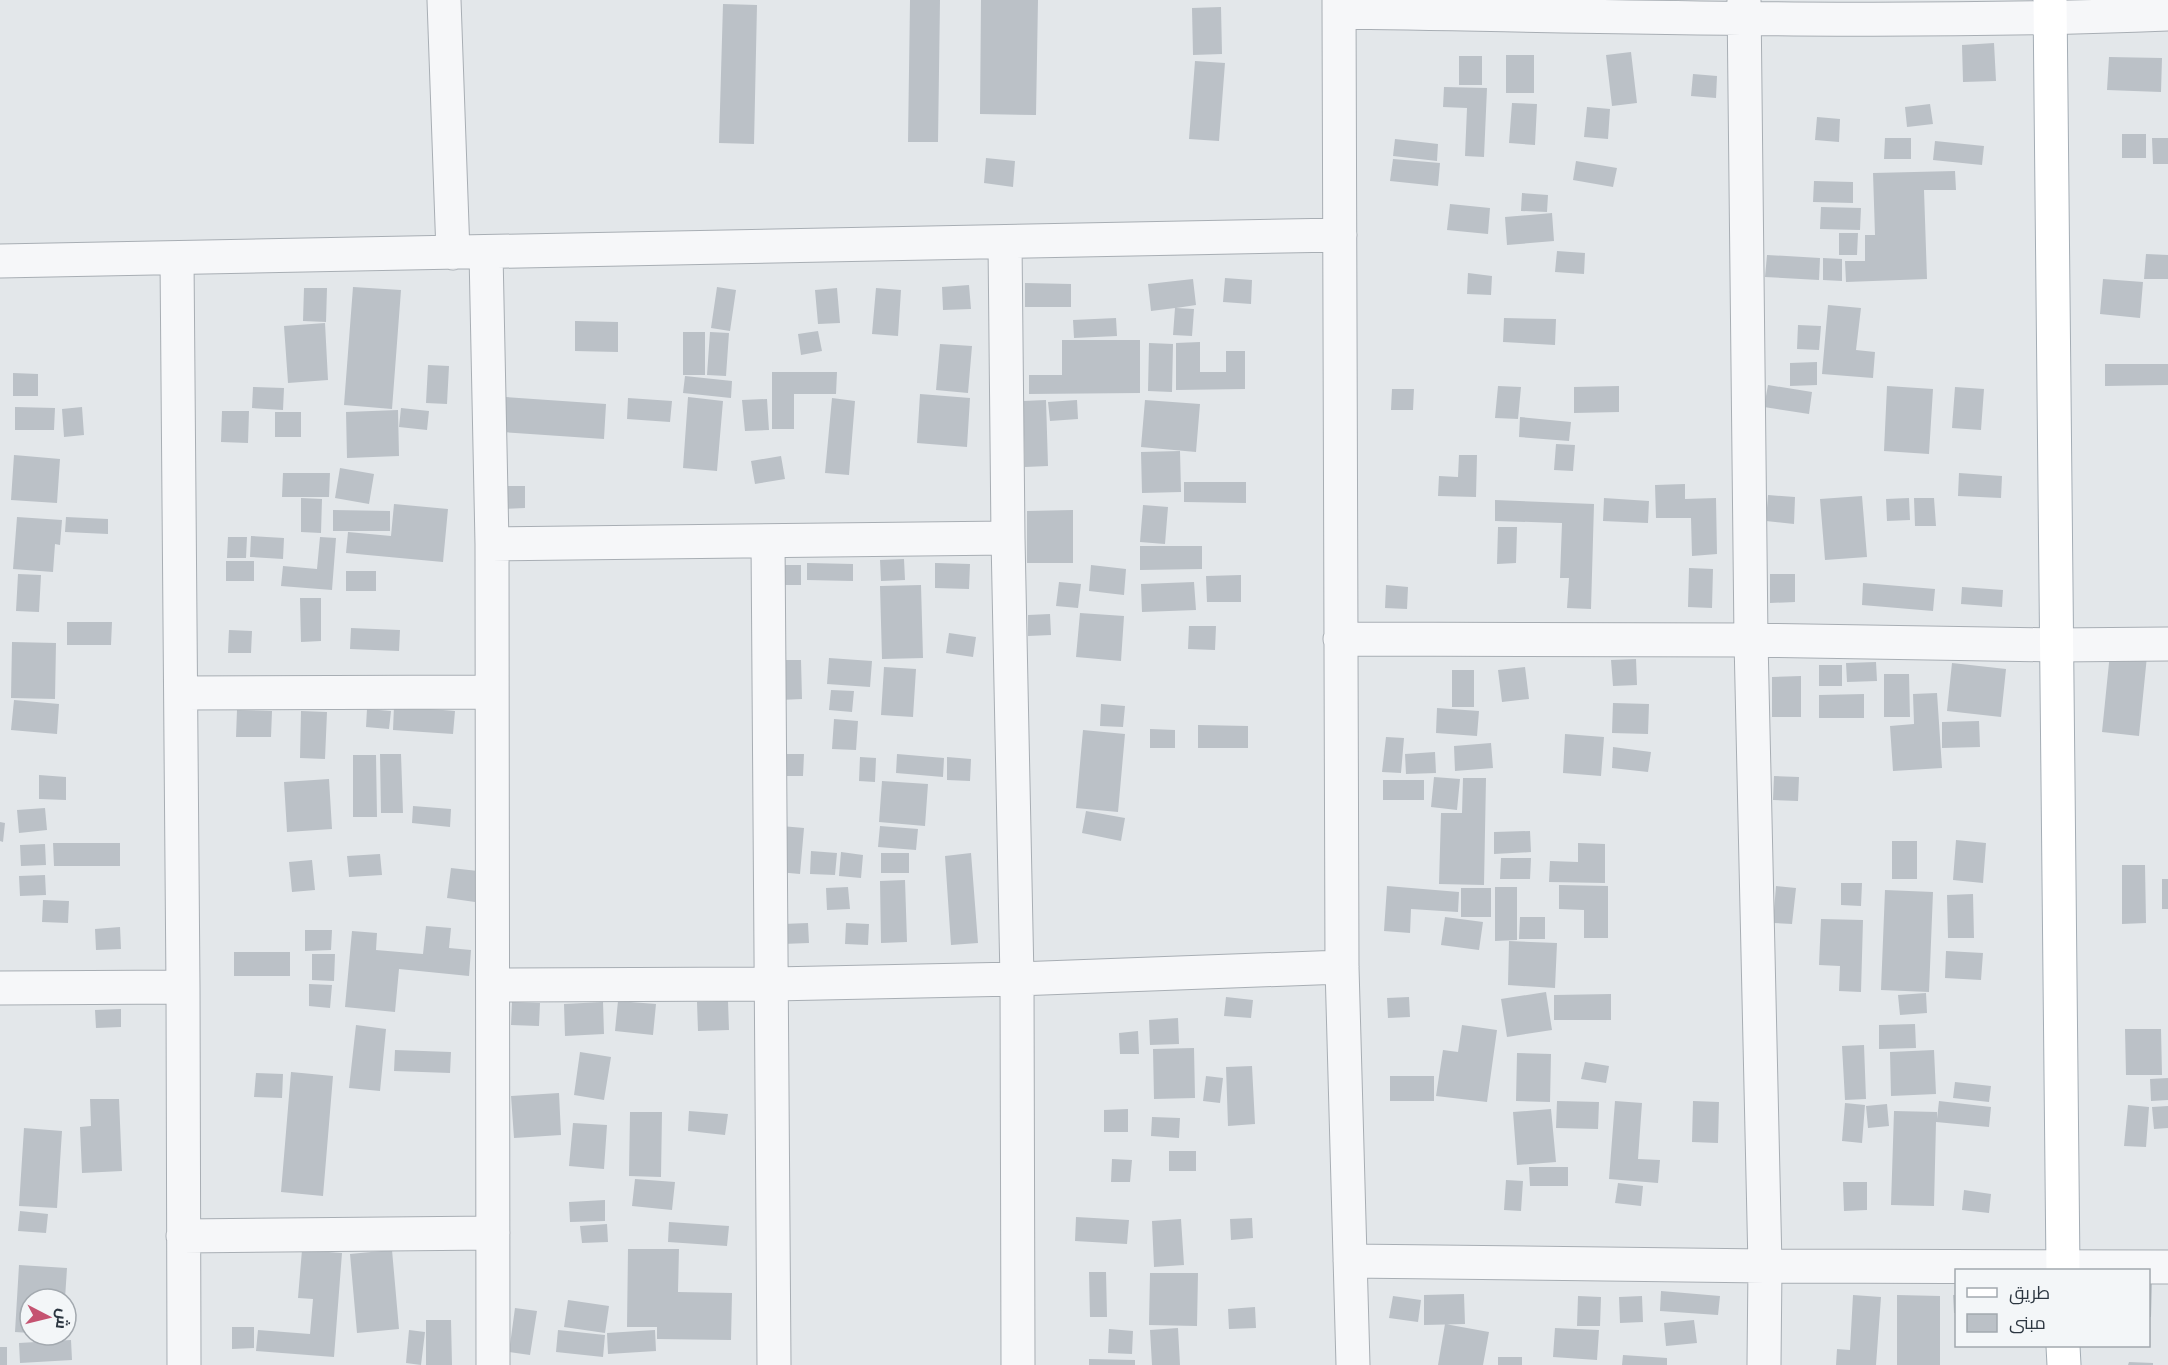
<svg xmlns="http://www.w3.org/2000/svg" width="2168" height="1365" font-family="'Alegreya Sans',Cairo,sans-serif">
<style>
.building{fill:#bbc1c7}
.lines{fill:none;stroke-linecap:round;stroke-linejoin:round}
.minor-casing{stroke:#a8aeb4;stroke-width:35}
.major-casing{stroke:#a4adb5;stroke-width:35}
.minor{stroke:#f6f7f9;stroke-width:33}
.major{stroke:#fff;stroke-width:33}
</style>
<rect width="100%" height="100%" fill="#e3e7ea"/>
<path class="building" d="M910,0H940L938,142H908Z
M981,0H1038L1036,115L980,114Z
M723,4L757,5L754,144L719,143Z
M1221,7L1222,54L1193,55L1192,8Z
M1994,43L1996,81L1963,82L1962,45Z
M1631,52L1637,103L1612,106L1606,55Z
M1506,55H1534V93H1506Z
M1459,56H1482V85H1459Z
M2109,57L2162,58L2161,92L2107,90Z
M1195,61L1225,63L1219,141L1189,139Z
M1693,74L1717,76L1716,98L1691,96Z
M1444,87L1487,88L1484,157L1465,156L1467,108L1443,107Z
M1512,103L1537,104L1535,145L1509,143Z
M1930,104L1933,124L1907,127L1905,107Z
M1587,107L1610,109L1608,139L1584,137Z
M1817,117L1840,119L1839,142L1815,140Z
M2122,134H2146V158H2122Z
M1885,138H1911V159H1884Z
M2152,138H2168V164H2153Z
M1395,139L1438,144L1437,161L1393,156Z
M1935,141L1984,146L1982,165L1933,160Z
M986,158L1015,161L1013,187L984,183Z
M1393,159L1440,163L1438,186L1390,181Z
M1576,161L1617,168L1613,187L1573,180Z
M1955,171L1956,190H1924L1927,279L1846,282L1845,261H1865V235H1875L1873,173Z
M1814,181L1853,182V203L1813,202Z
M1522,193L1548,195L1547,212L1521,211Z
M1450,204L1490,208L1488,234L1447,230Z
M1821,207L1861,208L1860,230L1820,229Z
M1552,213L1554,241L1507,245L1505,217Z
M1839,233H1858L1857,255H1839Z
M1557,251L1585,253L1584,274L1555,272Z
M2146,254L2168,255V279H2144Z
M1767,255L1820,258L1819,280L1765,277Z
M1823,258L1842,259V281L1823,280Z
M1468,273L1492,276L1491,295L1467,294Z
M1225,278L1252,280L1251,304L1223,302Z
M1193,279L1196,305L1176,308L1194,309L1192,336L1173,335L1175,308L1151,311L1148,284Z
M2103,279L2143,282L2140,318L2100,314Z
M1025,283L1071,284V307H1025Z
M969,285L971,309L943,310L942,287Z
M353,287L401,290L392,409L344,405Z
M717,287L736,290L730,331L711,328Z
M304,288H327L326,322L303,321Z
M837,288L840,323L818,324L815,290Z
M876,288L901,290L898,336L872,334Z
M1828,305L1861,308L1856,350L1875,352L1873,378L1822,374Z
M1116,318L1117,336L1074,338L1073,320Z
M1504,318L1556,319L1555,345L1503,342Z
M575,321L618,322V352L575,351Z
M325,323L328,380L288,383L284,326Z
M1798,325L1821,326L1819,350L1797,349Z
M818,331L822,351L801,355L798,334Z
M683,332H705V375H683Z
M710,332L729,333L726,376L707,375Z
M1062,340H1140V393L1029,394V375H1062Z
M1200,342V372H1226V351H1245V389L1176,390V343Z
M1149,343L1173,344L1172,392L1148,391Z
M940,344L972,346L968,393L936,390Z
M1817,362V385L1790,386V363Z
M2105,364H2168V385L2105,386Z
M428,365L449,366L447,404L426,403Z
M772,372H837L836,394H794V429H772Z
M13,373L38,374V396H13Z
M685,376L732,381L731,398L683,393Z
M1768,385L1812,392L1809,414L1764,407Z
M1498,386L1521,387L1518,419L1495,418Z
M1619,386V412L1574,413V387Z
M1887,386L1933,389L1929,454L1884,451Z
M253,387L284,388L283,410L252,408Z
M1955,387L1984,389L1981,430L1952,428Z
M1392,389H1414L1413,410H1391Z
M920,394L970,398L967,447L917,443Z
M505,397L606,404L604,439L502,432Z
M688,397L723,401L717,471L683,468Z
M628,398L672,401L670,422L627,419Z
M832,398L855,401L849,475L825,473Z
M767,399L769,430L745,431L742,400Z
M1046,400L1048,466L1025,467L1023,401Z
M1077,400L1078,419L1050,421L1048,402Z
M1145,400L1200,404L1196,452L1141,447Z
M15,407L55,408L54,430H15Z
M82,407L84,435L64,437L62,409Z
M401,408L429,411L427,430L399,427Z
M398,410L399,456L347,458L346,412Z
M222,411H249L248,443L221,442Z
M275,412H301V437H275Z
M1520,417L1571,422L1569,441L1519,437Z
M1556,444L1575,445L1573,471L1554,470Z
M1180,451L1181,492L1142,493L1141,452Z
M14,455L60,459L57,503L11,500Z
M1459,455H1477L1476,497L1438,496L1439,476L1458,477Z
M781,456L785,479L755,484L751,461Z
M340,468L374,474L369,504L335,498Z
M283,473H330L329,497H282Z
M1959,473L2002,476L2001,498L1958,496Z
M1184,482H1246V503L1184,502Z
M1685,484V499L1716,498L1717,554L1692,556L1691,518H1656L1655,485Z
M502,486H525V508L502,509Z
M1768,495L1795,497L1794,524L1766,521Z
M1862,496L1867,557L1825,560L1820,499Z
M301,498L322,499L321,533L301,532Z
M1604,498L1649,501L1648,523L1603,521Z
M1909,498L1910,520L1887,521L1886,499Z
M1914,498H1934L1936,526H1915Z
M1495,500L1594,504L1591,609L1567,608L1569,578H1560L1562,523L1495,521Z
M394,504L448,509L443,562L346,553L348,532L391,536Z
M1143,505L1168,507L1165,544L1140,542Z
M333,510L390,511V531H333Z
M1073,510V563H1027V511Z
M17,517L62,520L60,545L55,544L53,572L13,569Z
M66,517L108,519V534L65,532Z
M1498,527H1517L1516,563L1497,564Z
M251,536L284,538L283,559L250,557Z
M228,537H247L246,558H227Z
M320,537L336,538L332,590L281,586L283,566L317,569Z
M1140,546H1202V569L1140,570Z
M904,559L905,580L881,581L880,560Z
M226,561H254V581H226Z
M807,563L853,564V581L807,580Z
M935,563L970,564L969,589L935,588Z
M779,565H801V585H779Z
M1091,565L1126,569L1124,595L1089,591Z
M1689,568L1713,569L1712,608L1688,607Z
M346,571H376V591H346Z
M18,574L41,575L39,612L16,611Z
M1770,574H1795V602L1770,603Z
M1241,575V602H1207L1206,576Z
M1059,582L1081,584L1078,608L1056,606Z
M1194,582L1196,610L1142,612L1141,584Z
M1863,583L1935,589L1933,611L1862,605Z
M921,585L923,658L882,659L880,586Z
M1386,585L1408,587L1407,609L1385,608Z
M1962,587L2003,590L2002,607L1961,604Z
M300,598H321V641L301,642Z
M1080,613L1124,616L1121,661L1076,657Z
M1050,614L1051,635L1028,636V615Z
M67,622H112L111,645H67Z
M1189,626H1216L1215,650L1188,649Z
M351,628L400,630L399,651L350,649Z
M229,630L252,631L251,653H228Z
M949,633L976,637L973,657L946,653Z
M12,642L56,643L55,699L11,698Z
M2110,653L2147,656L2139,736L2102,732Z
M829,658L872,661L870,687L827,684Z
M1636,659L1637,685L1613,686L1611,660Z
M780,660H801L802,699L780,700Z
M1876,662L1877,681L1847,682L1846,663Z
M1952,663L2006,669L2001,717L1947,711Z
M1819,665H1842V686H1819Z
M884,667L916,669L913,717L881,715Z
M1525,667L1529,699L1502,702L1498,670Z
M1452,670H1474V707H1452Z
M1884,674H1909L1910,717H1884Z
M1801,676V717H1772V677Z
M831,690L854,691L852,712L829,710Z
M1937,693L1942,768L1893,771L1890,726L1914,724L1913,694Z
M1864,694V718H1819V695Z
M14,700L59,704L57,734L11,730Z
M1613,703L1649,704L1648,734L1612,733Z
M1101,704L1125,706L1123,727L1100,726Z
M394,706L455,711L453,734L393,730Z
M1437,708L1479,711L1477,736L1436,733Z
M367,709L391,711L389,729L366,727Z
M237,710L272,711L271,737H236Z
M301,711L327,712L325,759L300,758Z
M834,719L858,721L856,750L832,749Z
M1979,721L1980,747L1942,748V722Z
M1198,725L1248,726V748H1198Z
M1150,729L1175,730V748H1150Z
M1083,730L1125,734L1118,812L1076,808Z
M1565,734L1604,737L1601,776L1563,773Z
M1386,737L1404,738L1401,773L1382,772Z
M1491,743L1493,768L1455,771L1454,746Z
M1613,747L1651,752L1648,772L1612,768Z
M1435,752L1436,773L1406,774L1405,754Z
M380,754H401L403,813H381Z
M784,754H804L803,776H783Z
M897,754L944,758L943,777L896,773Z
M353,755H376L377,817H353Z
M860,757L876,758L875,782L859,781Z
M947,757L971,759L970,781L947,780Z
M39,775L66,777V800L39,799Z
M1774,776L1799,777L1798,801L1773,800Z
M1434,777L1460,779L1457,810L1431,807Z
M1463,778H1486L1484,885L1439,884L1441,813H1462Z
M329,779L332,829L287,832L284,782Z
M1383,780H1424V800H1383Z
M882,781L928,784L925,826L879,822Z
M413,806L451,809L450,827L412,823Z
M45,808L47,830L19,833L17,810Z
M1086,811L1125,818L1121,841L1082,833Z
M0,822L5,823L3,842L0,841Z
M781,826L804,828L800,874L778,872Z
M880,826L918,829L916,850L878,847Z
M1530,831L1531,852L1494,854V832Z
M1956,840L1986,843L1983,883L1953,880Z
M1892,841H1917V879H1892Z
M53,843H120V866H54Z
M1578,843L1605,844V883L1549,882L1550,861L1578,862Z
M45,844L46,865L21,866L20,845Z
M811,851L837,853L835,875L810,874Z
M841,852L863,855L861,878L839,876Z
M881,853H909V873H881Z
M971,853L978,943L951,945L945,856Z
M380,854L382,875L349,877L347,856Z
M1501,858H1531L1530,879H1500Z
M312,860L315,890L292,892L289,862Z
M2122,865H2145L2146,923L2122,924Z
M451,868L478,871L475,902L447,898Z
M45,875L46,895L20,896L19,876Z
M2162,879H2168V909H2162Z
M905,880L907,942L881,943L880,881Z
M1841,883H1862L1861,906L1841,905Z
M1559,885L1608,886V938H1584V910L1559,909Z
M1387,886L1459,892L1458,912L1411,909L1410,933L1384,931Z
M1776,886L1796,888L1792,924L1773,923Z
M848,887L850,909L827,910L826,888Z
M1495,887H1517V940L1495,941Z
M1461,888H1491V917H1461Z
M1885,890L1933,892L1929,992L1881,990Z
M1973,894L1974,938H1948L1947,895Z
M43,900L69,901L68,923L42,922Z
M1445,917L1483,922L1479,950L1441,945Z
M1520,917H1545V939H1519Z
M1821,919L1863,920L1861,992L1839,991L1840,966L1819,965Z
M808,923L809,943L782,944V924Z
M846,923L869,924L868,945L845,944Z
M426,926L451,928L449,948L471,950L469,976L399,969L395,1012L345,1007L352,931L377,933L376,950L423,954Z
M120,927L121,949L96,950L95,929Z
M305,930H332L331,950L305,951Z
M1509,941L1557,943L1555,988L1508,985Z
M1946,951L1983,953L1981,980L1945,978Z
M234,952H290V976H234Z
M312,954H335L334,981L312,980Z
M309,984L332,985L330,1008L309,1006Z
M1546,992L1552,1030L1507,1037L1501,999Z
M1926,993L1927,1013L1900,1015L1898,995Z
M1611,994V1020H1554V995Z
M1226,997L1253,1000L1251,1018L1224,1016Z
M1409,997L1410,1017L1388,1018L1387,998Z
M618,1001L656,1004L653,1035L615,1031Z
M728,1001L729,1030L698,1031L697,1002Z
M512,1002L540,1003L539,1026L511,1025Z
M603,1002L604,1034L565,1036L564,1004Z
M121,1009V1027L96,1028L95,1010Z
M1178,1018L1179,1044L1150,1045L1149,1020Z
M1915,1024L1916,1048L1879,1049V1025Z
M356,1025L386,1029L380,1091L349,1088Z
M1462,1025L1497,1030L1487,1102L1436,1096L1443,1050L1458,1052Z
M2125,1029H2161L2162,1075H2126Z
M1138,1031L1139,1054H1120L1119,1033Z
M1864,1045L1866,1099L1845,1100L1842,1046Z
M1194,1048L1195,1098L1154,1099L1153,1049Z
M395,1050L451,1052L450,1073L394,1071Z
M1934,1050L1936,1094L1891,1096L1890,1052Z
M580,1052L611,1057L604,1100L574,1095Z
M1517,1053L1551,1054L1550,1102L1516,1101Z
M1585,1062L1609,1066L1606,1083L1581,1079Z
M1252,1066L1255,1124L1228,1126L1226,1067Z
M291,1072L333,1076L323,1196L281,1192Z
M256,1073L283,1074L282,1098L254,1097Z
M1206,1076L1223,1078L1220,1103L1203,1101Z
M1390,1076H1434V1101H1390Z
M2168,1078V1100L2151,1101L2150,1079Z
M1955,1082L1991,1086L1989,1102L1953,1098Z
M559,1093L561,1135L514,1138L511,1096Z
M90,1099H119L122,1171L82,1173L80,1127L91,1126Z
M1557,1101L1599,1102L1598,1129L1556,1128Z
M1615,1101L1642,1103L1638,1159L1660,1160L1658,1183L1609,1179Z
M1693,1101L1719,1102L1718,1143L1692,1142Z
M1939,1101L1991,1107L1989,1127L1936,1122L1934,1206L1891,1205L1894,1111L1937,1112V1119Z
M1845,1103L1865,1105L1862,1143L1842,1141Z
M1887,1104L1889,1126L1868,1128L1866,1106Z
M2128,1105L2149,1107L2146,1147L2124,1146Z
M2168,1106V1128L2154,1129L2152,1107Z
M1128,1109V1132H1104V1110Z
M1551,1109L1556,1162L1517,1165L1513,1112Z
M689,1111L728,1114L725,1135L688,1131Z
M630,1112H662L661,1177L629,1176Z
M1152,1117L1180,1118L1179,1138L1151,1136Z
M573,1123L607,1125L604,1169L569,1166Z
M24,1128L62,1131L57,1208L19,1206Z
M1169,1151H1196V1171H1169Z
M1112,1159L1132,1160L1130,1182H1111Z
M1529,1167H1568V1186H1530Z
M635,1179L675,1182L672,1210L632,1206Z
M1506,1180L1523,1181L1521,1211L1504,1210Z
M1843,1182H1867V1210L1844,1211Z
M1618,1183L1643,1186L1641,1206L1615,1203Z
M1964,1190L1991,1194L1989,1213L1962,1210Z
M605,1200V1221L570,1222L569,1202Z
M20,1211L48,1214L46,1233L18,1231Z
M1076,1217L1129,1220L1127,1244L1075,1241Z
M1252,1218L1253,1238L1231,1240L1230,1219Z
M1181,1219L1184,1265L1154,1267L1152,1221Z
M669,1222L729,1226L727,1246L668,1242Z
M607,1224L608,1242L582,1243L580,1226Z
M628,1249H679L678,1292L732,1293L731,1340L657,1339V1327H627Z
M302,1250L342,1253L334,1357L256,1351L258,1330L310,1334L313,1299L298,1298Z
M392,1250L399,1329L357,1333L350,1254Z
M19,1265L67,1268L65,1299H30V1333L15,1332Z
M1089,1272H1106L1107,1317H1090Z
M1150,1273H1198L1197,1326L1149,1325Z
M2148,1283H2152L2151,1317H2148Z
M1661,1291L1720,1296L1718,1315L1660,1311Z
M1464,1294L1465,1324L1424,1325V1295Z
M1853,1295L1881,1297L1876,1365H1836L1837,1349L1850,1350Z
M1897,1295L1940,1296V1365H1897Z
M1953,1295H1956V1313H1954Z
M1393,1296L1421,1300L1418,1322L1389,1318Z
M1578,1296L1601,1297L1600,1326H1577Z
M1642,1296L1643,1322L1620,1323L1619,1297Z
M568,1300L609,1306L605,1333L564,1327Z
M1255,1307L1256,1328L1229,1329L1228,1309Z
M515,1308L537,1311L530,1355L509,1352Z
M426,1320H451L452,1365H426Z
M1694,1320L1697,1343L1666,1346L1664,1323Z
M1445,1324L1489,1332L1483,1365H1438Z
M232,1327H254V1348L232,1349Z
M1178,1328L1180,1365H1152L1150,1330Z
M1555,1328L1599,1330L1597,1360L1553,1357Z
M1109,1329L1133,1331L1132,1354L1108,1353Z
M409,1330L425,1332L421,1365L406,1363Z
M558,1330L605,1335L603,1357L556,1352Z
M655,1330L656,1351L608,1354L607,1333Z
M71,1340L72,1360L20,1363L19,1343Z
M0,1347H7V1365H0Z
M1623,1355L1667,1358V1365H1622Z
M1498,1357H1522V1365H1498Z
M1089,1359L1135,1360V1365H1089Z
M2129,1362L2153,1363V1365H2128Z"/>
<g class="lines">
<g class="minor-casing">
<path id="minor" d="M444,0L453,253
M1339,0L1342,967L1353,1365
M1744,0L1751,640L1765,1266L1764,1365
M1339,12C1615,16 1892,25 2168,14
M1005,242L1008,538L1017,979L1018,1365
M486,253L492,544L493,1365
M177,258L183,987L184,1365
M0,261L1340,235
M768,541L774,1365
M492,544L1008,538
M1340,639L1751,640L2055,645L2168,644
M181,693L492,692
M493,985L773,984L1017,979L1342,967
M0,988L183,987
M183,1236L493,1233
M1350,1261L1765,1266L2168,1267"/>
</g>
<g class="major-casing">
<path id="major" d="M2050,0L2063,1270
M2063,1346L2064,1365"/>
</g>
<use href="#minor" class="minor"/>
<use href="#major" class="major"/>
</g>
<rect x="1955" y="1269" width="195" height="78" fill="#f3f6f8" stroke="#a3a9af" stroke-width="1.5"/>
<rect x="1967" y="1288" width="30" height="9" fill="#ffffff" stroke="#a3a9af" stroke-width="1.5"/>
<text x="2009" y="1299" font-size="18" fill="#2c3641">طريق</text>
<rect x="1967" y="1314" width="30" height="18" fill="#bbc1c7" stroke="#a3a9af" stroke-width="1.5"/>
<text x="2009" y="1329" font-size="18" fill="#2c3641">مبنى</text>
<g transform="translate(48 1317) rotate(97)"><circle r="28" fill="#f3f6f8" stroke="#a3a9af" stroke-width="1.5"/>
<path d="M0-4.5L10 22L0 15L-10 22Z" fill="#c55371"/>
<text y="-9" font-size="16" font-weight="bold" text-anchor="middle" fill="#2c3641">ش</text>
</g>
</svg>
